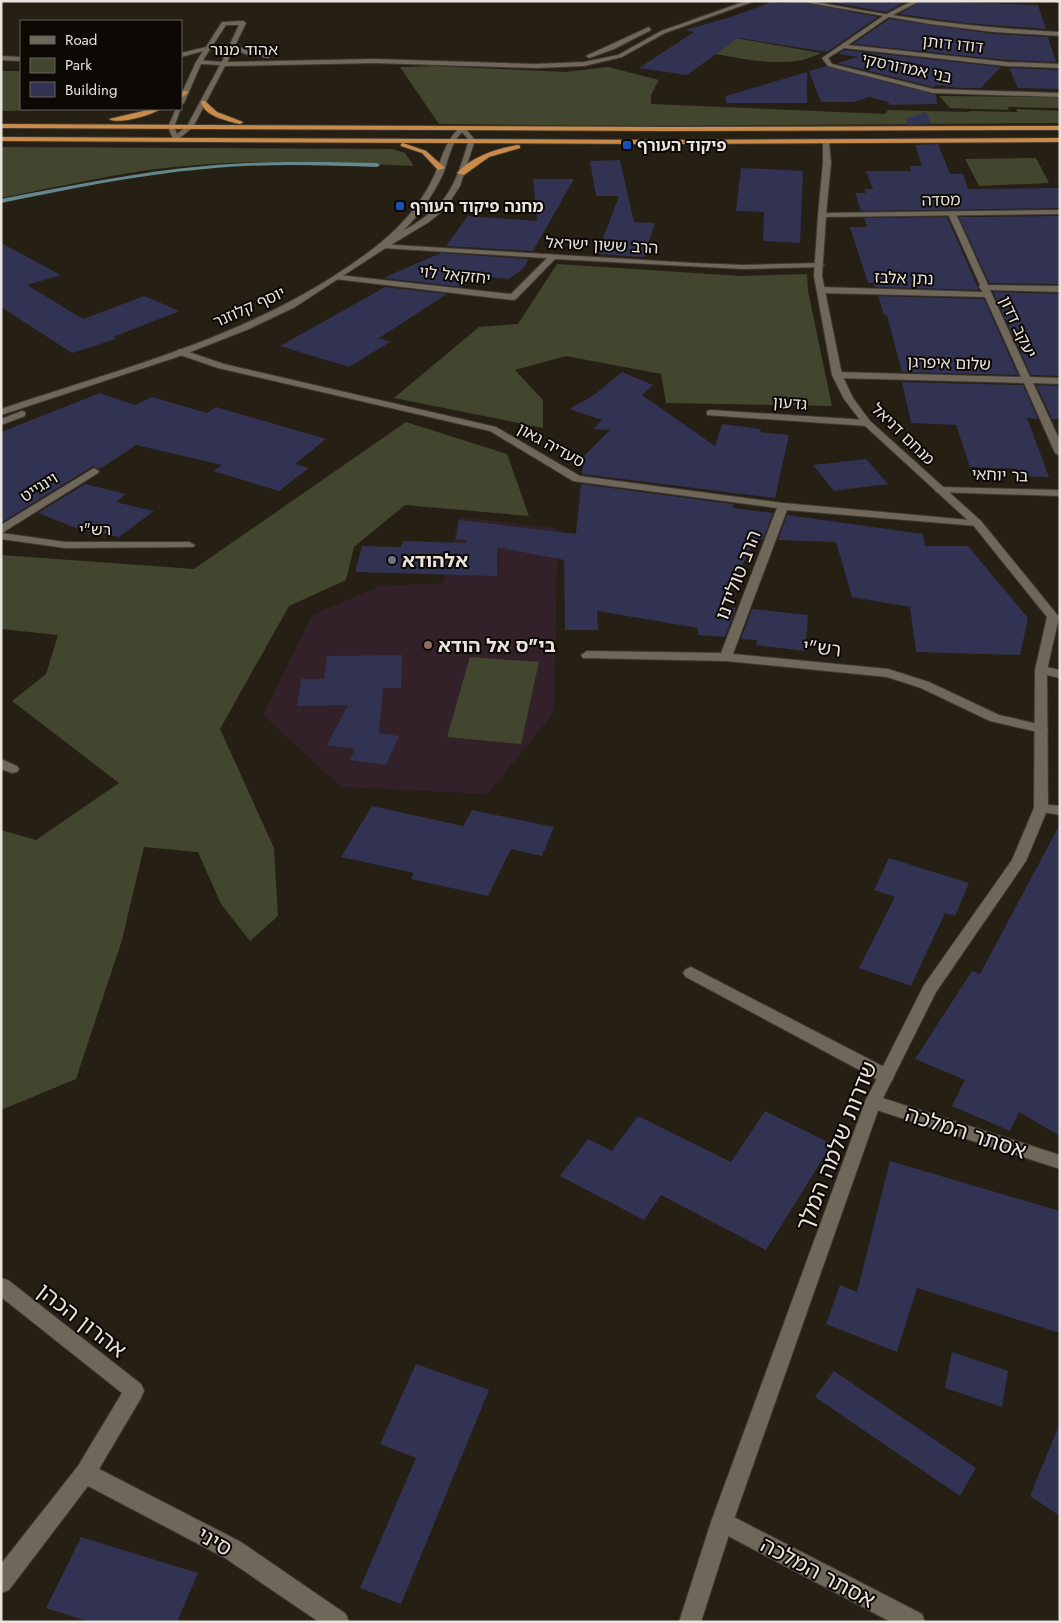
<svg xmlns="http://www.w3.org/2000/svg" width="1061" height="1623" font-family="Jost,'Noto Sans Hebrew',sans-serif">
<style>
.education{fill:#332129}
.green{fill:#43462e}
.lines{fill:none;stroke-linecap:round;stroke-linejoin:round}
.stream{fill:#65888c;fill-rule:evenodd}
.building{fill:#323253}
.minor-casing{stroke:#3f3932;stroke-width:2}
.tertiary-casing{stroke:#3f3932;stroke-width:2}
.secondary-casing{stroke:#3f3932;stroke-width:2}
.trunk-casing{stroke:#3f3932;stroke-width:2}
.minor{fill:#70675b;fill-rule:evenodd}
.tertiary{fill:#70675b;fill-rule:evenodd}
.secondary{fill:#70675b;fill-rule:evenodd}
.trunk{fill:#c98b4a;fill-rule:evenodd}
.transit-dot{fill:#1a4fb4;stroke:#0c0905;stroke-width:2}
.worship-dot{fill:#6b7280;stroke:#0c0905;stroke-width:2}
.education-dot{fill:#8d6e63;stroke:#0c0905;stroke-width:2}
.labels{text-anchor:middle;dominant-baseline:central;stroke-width:4;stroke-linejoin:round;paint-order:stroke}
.far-street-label{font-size:16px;fill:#e8e3dc;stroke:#0c0905}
.far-poi-label{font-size:16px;font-weight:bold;fill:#e8e3dc;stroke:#0c0905;text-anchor:start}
.poi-label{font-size:19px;font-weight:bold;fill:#e8e3dc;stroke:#0c0905;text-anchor:start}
.street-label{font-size:19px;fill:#e8e3dc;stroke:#0c0905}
.near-street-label{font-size:22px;fill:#e8e3dc;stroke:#0c0905}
</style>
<rect width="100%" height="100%" fill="#261f14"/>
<path class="education" d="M459,517L558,528L554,712L488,794L341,787L263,715L312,615L380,586L443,583Z"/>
<path class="green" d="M735,38L821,53C788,71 743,58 708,53Z
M436,66L565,72L608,67L659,80L651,95V104L885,114L888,110L968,112L970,111L1017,112L1016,109L1060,111V123L645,126L439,124L400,67Z
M1,71H21V109H84L1,111Z
M939,96L1060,97V108L1008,107L1009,110L950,108Z
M1,147L392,149L405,153L414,166C334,162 254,159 174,167C116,173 58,187 1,198Z
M1036,158L1049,183L979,186L965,159Z
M557,264L741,276L807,274L808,291L832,406L666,403L661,374L566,356L515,370L543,400V428L394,398L479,327L518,324Z
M406,422L507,454L529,516L405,505L354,547L346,580L289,606L220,729L274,848L278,916L250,941L221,904L198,852L144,847L122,940L76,1079L1,1110V830L36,840L119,783L12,701L46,674L58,635L1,629V555L194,569Z
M470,657L539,662L521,744L447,737Z"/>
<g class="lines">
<path class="stream" d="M324,162L377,163L380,165L377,167C320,165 262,163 205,169C136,175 69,189 1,203V199C69,186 137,172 205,166C245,162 284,162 324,162Z"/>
</g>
<path class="building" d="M774,1L780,3L796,1L878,17L827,52L738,38L687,75L639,68L694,32L685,30L731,17Z
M823,1H907L886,12Z
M922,1L1038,5L1046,29L966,23L899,14Z
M889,19L994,34L1048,37L1056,62L1006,60L853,44Z
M844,50L1001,67L981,88H958L935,85V87H933L837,63L858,57L838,54Z
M826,66L936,95L937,104L890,105L888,102L869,97L853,102H821L809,71Z
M1009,68L1059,70L1060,89L1018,88Z
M807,72V103H726V96Z
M926,112L931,124L908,125L906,119Z
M938,144L950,174H963L968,189L1060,188V208L861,211L855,193H866L864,189H873L866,171H911L909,166H922L915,145Z
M620,160L634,222L655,223L644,257L597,254L619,196H596L590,161Z
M741,168L803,171L800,243L763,241L764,212L736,211Z
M533,179H574L533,251L446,246L468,216L537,221Z
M1060,216V284L989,283L959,217Z
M947,217L979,290L875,287L874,283H868L850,227H867L864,218Z
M1,243L61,275L27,285L83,319L144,296L180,311L113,337L116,339L72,353L1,307Z
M441,253L529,259L523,269L509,279L475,276L462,287L383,278Z
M385,287L447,294L379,338L390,342L349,367L280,346Z
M993,292L1060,294V376L1031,375Z
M878,296L984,299L1018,375L902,372L887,315H884Z
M622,372L653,385L642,395L715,446L722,424L761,429L760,432L789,435L775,498L582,474L583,457L610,430L593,429L602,420L569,409L594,395Z
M902,382L1023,385L1038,419L1027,418L1049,477L1019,476L1017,469L970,467L956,425L911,423Z
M1036,385L1060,386V419H1052Z
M100,393L135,405L152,397L207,413L216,407L326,439L295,464L309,468L279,491L213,471L222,465L136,445L100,469L93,466L1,523V432Z
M866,459L888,484L834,491L813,465Z
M85,484L126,494L116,502L154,511L119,537L76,528L38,513Z
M581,484L733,504V508L773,513L763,539H754L724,607L736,608L725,637L698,635V628L597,611L598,630H565L564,560L497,547V576L355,572L362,546L401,547L403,541L466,543V540L456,539L459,520L576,534Z
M787,515L923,534L925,546H968L1028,618L1020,655L916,652L910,607L852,597L836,542L778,540Z
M752,609L808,615L805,651L756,645L757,640L741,639Z
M402,655L401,688H383L379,733L399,736L386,765L350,760L355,749L327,745L348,705L297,706L301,679H324L327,656Z
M372,806L463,826L472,810L554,827L542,856L511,849L488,896L411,879L414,873L341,857Z
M1060,824V1136L1019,1112L1010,1131L952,1106L965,1080L915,1059L972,971L980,974Z
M889,858L969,883L955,916L945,913L911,986L859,968L895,897L874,890Z
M765,1111L832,1144L766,1250L661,1195L644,1220L560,1176L588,1139L612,1151L638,1116L731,1162Z
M890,1161L1060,1211V1333L917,1288L897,1352L826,1324L840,1285L857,1292Z
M952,1352L1008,1371L1002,1407L945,1388Z
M416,1364L489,1390L401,1604L360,1588L416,1458L380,1444Z
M834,1371L976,1468L960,1496L815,1397Z
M1059,1425H1060V1516L1030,1496Z
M81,1537L198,1573L177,1622H90L46,1608Z"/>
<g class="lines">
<g class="minor-casing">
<path id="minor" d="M912,1H920L887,18L848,45L1006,62L1060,64V68L1006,66L844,48L828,58L832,64L933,89L1060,93V97L933,93L828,66L822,58L883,16Z
M1053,1H1060V3Z
M243,21L246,23L228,60L223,59L239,25H226L201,63L196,62L203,51L181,57V53L206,47L222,22Z
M1,56L21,57V61L1,60Z
M826,139L829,141L831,163L826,215L822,217L818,215L823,163V141Z
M949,212L956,214L988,285L1060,286V292L990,290L1030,377L1060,378V384L1033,383L1060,441V456L1055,453L1024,383L837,378L832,375L837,372L1021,377L985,297L821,293L817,290L821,287L983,292L979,287L980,285L948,214Z
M379,244L693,263L743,265L820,263L824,265L820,267L743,269L555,259L516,299L513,300L335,279L334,277L338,275L511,294L547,258L382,248L378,246Z
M180,349L224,364L496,427L580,476L783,503L981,521L982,523L977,526L787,510L733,654L888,669L929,682L999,715L1047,726L1048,729L1042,733L990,721L921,688L887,677L726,661L583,658L581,655L587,651L721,653L777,508L573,481L490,431L218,368L177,354L175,352Z
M710,410L867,420L872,423L867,426L707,415V411Z
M94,468L99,471L98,473L2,533L65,542H189L195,545L193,547L65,548L1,539V525Z
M940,487L1060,490V496L936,492L935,490L936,488Z
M1041,666L1060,670V678L1037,673L1035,670L1037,667Z
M1,759L17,766L19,769L17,772L12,773L1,769Z
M1041,804L1060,806V815L1036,811L1034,808L1036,805Z
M691,967L892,1071L894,1076L892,1081L886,1082L880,1081L686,977L683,973L686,969Z
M873,1095L1060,1155V1169L867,1107L865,1102L867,1097Z
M1,1278L8,1280L141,1384L144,1391L141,1398L99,1469L241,1542L346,1614L349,1622H319L225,1558L88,1486L9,1590L1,1593V1564L78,1466L122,1393L1,1297Z
M722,1511L922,1614L925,1622H891L715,1529L711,1522L715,1515Z"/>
</g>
<g class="tertiary-casing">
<path id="tertiary" d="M798,1H811C893,17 976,28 1060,32V36L994,32L930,24Z
M1060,210V214L826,217L822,276L842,375L853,398L870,421L981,521L1059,617L1047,670L1048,808L1026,861L936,992L881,1102L733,1522L701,1622H679L711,1522L865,1102L924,985L1012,860L1034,808L1035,670L1047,617L973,525L864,425L844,399L832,375L814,276L818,215L822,213Z"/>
</g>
<g class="secondary-casing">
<path id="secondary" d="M746,1H755L665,33L622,57L584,66L536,68L374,63L225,66L193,127L176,141L173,139L168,127L176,109L181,108L174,127L177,134L187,126L220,65L201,64L184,103L181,105V95L196,62L199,60L221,62L226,57L229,59L227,62L374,59L536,64L584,62L618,55L661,31Z
M649,27L651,30L614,49L589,58L586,56Z
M231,43L248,51L271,56L268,58L245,54L229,46Z
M460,127H464L475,140L460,186L445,209L429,222L384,249L295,307L249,329L180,356L1,415V409C116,370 234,341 337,274C358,260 379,246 397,228C412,213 425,196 434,176C443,157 444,143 460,127ZM462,132L469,140C454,188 449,205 403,231C420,214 433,195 443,174C449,159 450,144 462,132Z
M22,411L25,412V416L1,425V419Z"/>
</g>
<g class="trunk-casing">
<path id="trunk" d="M184,91L189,92L181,98V93Z
M201,101H205L217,112L243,122L240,124C227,121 203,116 201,101Z
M152,109H161C152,115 118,125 109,119Z
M1,124L665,127L1060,126V130L665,131L1,128Z
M1,137L664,140L1060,138V142L664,144L1,141Z
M403,143L426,151L445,168L438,170L422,153L401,146V144Z
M518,145L520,146V148L489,157L464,175L457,173C473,156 496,149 518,145Z"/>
</g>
<use href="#minor" class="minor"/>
<use href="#tertiary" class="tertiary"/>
<use href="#secondary" class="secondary"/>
<use href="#trunk" class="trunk"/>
</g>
<g class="transit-dot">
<rect x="622" y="140" width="10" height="10" rx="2.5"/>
<rect x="395" y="201" width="10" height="10" rx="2.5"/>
</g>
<circle class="worship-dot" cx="392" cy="560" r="5"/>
<circle class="education-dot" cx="428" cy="645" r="5"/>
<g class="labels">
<g class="far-street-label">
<text transform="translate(953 44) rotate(6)">דודו דותן</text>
<text x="244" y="49">אהוד מנור</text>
<text transform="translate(907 68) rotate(12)">בני אמדורסקי</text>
<text transform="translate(941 200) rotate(-1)">מסדה</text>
<text transform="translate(602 245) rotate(3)">הרב ששון ישראל</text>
<text transform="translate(455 275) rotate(6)">יחזקאל לוי</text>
<text transform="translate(904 278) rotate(2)">נתן אלבז</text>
<text transform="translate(249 307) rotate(-24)">יוסף קלוזנר</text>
<text transform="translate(1018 327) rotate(65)">יעקב דדון</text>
<text transform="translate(949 363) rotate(2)">שלום איפרגן</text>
<text transform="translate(790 403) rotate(4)">גדעון</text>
<text transform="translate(903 434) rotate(44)">מנחם דניאל</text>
<text transform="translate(551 445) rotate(29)">סעדיה גאון</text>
<text transform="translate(1000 475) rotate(2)">בר יוחאי</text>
<text transform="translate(39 487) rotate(-32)">וינגייט</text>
<text x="95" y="529">רש"י</text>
</g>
<g class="far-poi-label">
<text x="637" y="145">פיקוד העורף</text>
<text x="410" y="206">מחנה פיקוד העורף</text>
</g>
<g class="poi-label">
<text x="402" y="560">אלהודא</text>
<text x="438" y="645">בי"ס אל הודא</text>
</g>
<g class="street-label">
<text transform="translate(738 575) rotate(-69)">הרב טולידנו</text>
<text transform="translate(822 648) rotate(6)">רש"י</text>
</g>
<g class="near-street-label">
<text transform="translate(966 1132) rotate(18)">אסתר המלכה</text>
<text transform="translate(836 1146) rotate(-68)">שדרות שלמה המלך</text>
<text transform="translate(82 1320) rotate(38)">אהרון הכהן</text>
<text transform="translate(215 1541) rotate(29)">סיני</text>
<text transform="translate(818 1572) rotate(28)">אסתר המלכה</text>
</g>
</g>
<rect width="1061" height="1623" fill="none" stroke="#e8e3dc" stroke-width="5"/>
<rect x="20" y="20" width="162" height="90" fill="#0c0905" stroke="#64605b"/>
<rect x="30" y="36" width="25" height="8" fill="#70675b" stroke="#64605b"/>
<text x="65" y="45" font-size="15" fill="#e8e3dc">Road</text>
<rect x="30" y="58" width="25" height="15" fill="#43462e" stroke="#64605b"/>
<text x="65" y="70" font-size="15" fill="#e8e3dc">Park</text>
<rect x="30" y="82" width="25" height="15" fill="#323253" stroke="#64605b"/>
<text x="65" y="95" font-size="15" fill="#e8e3dc">Building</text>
</svg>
